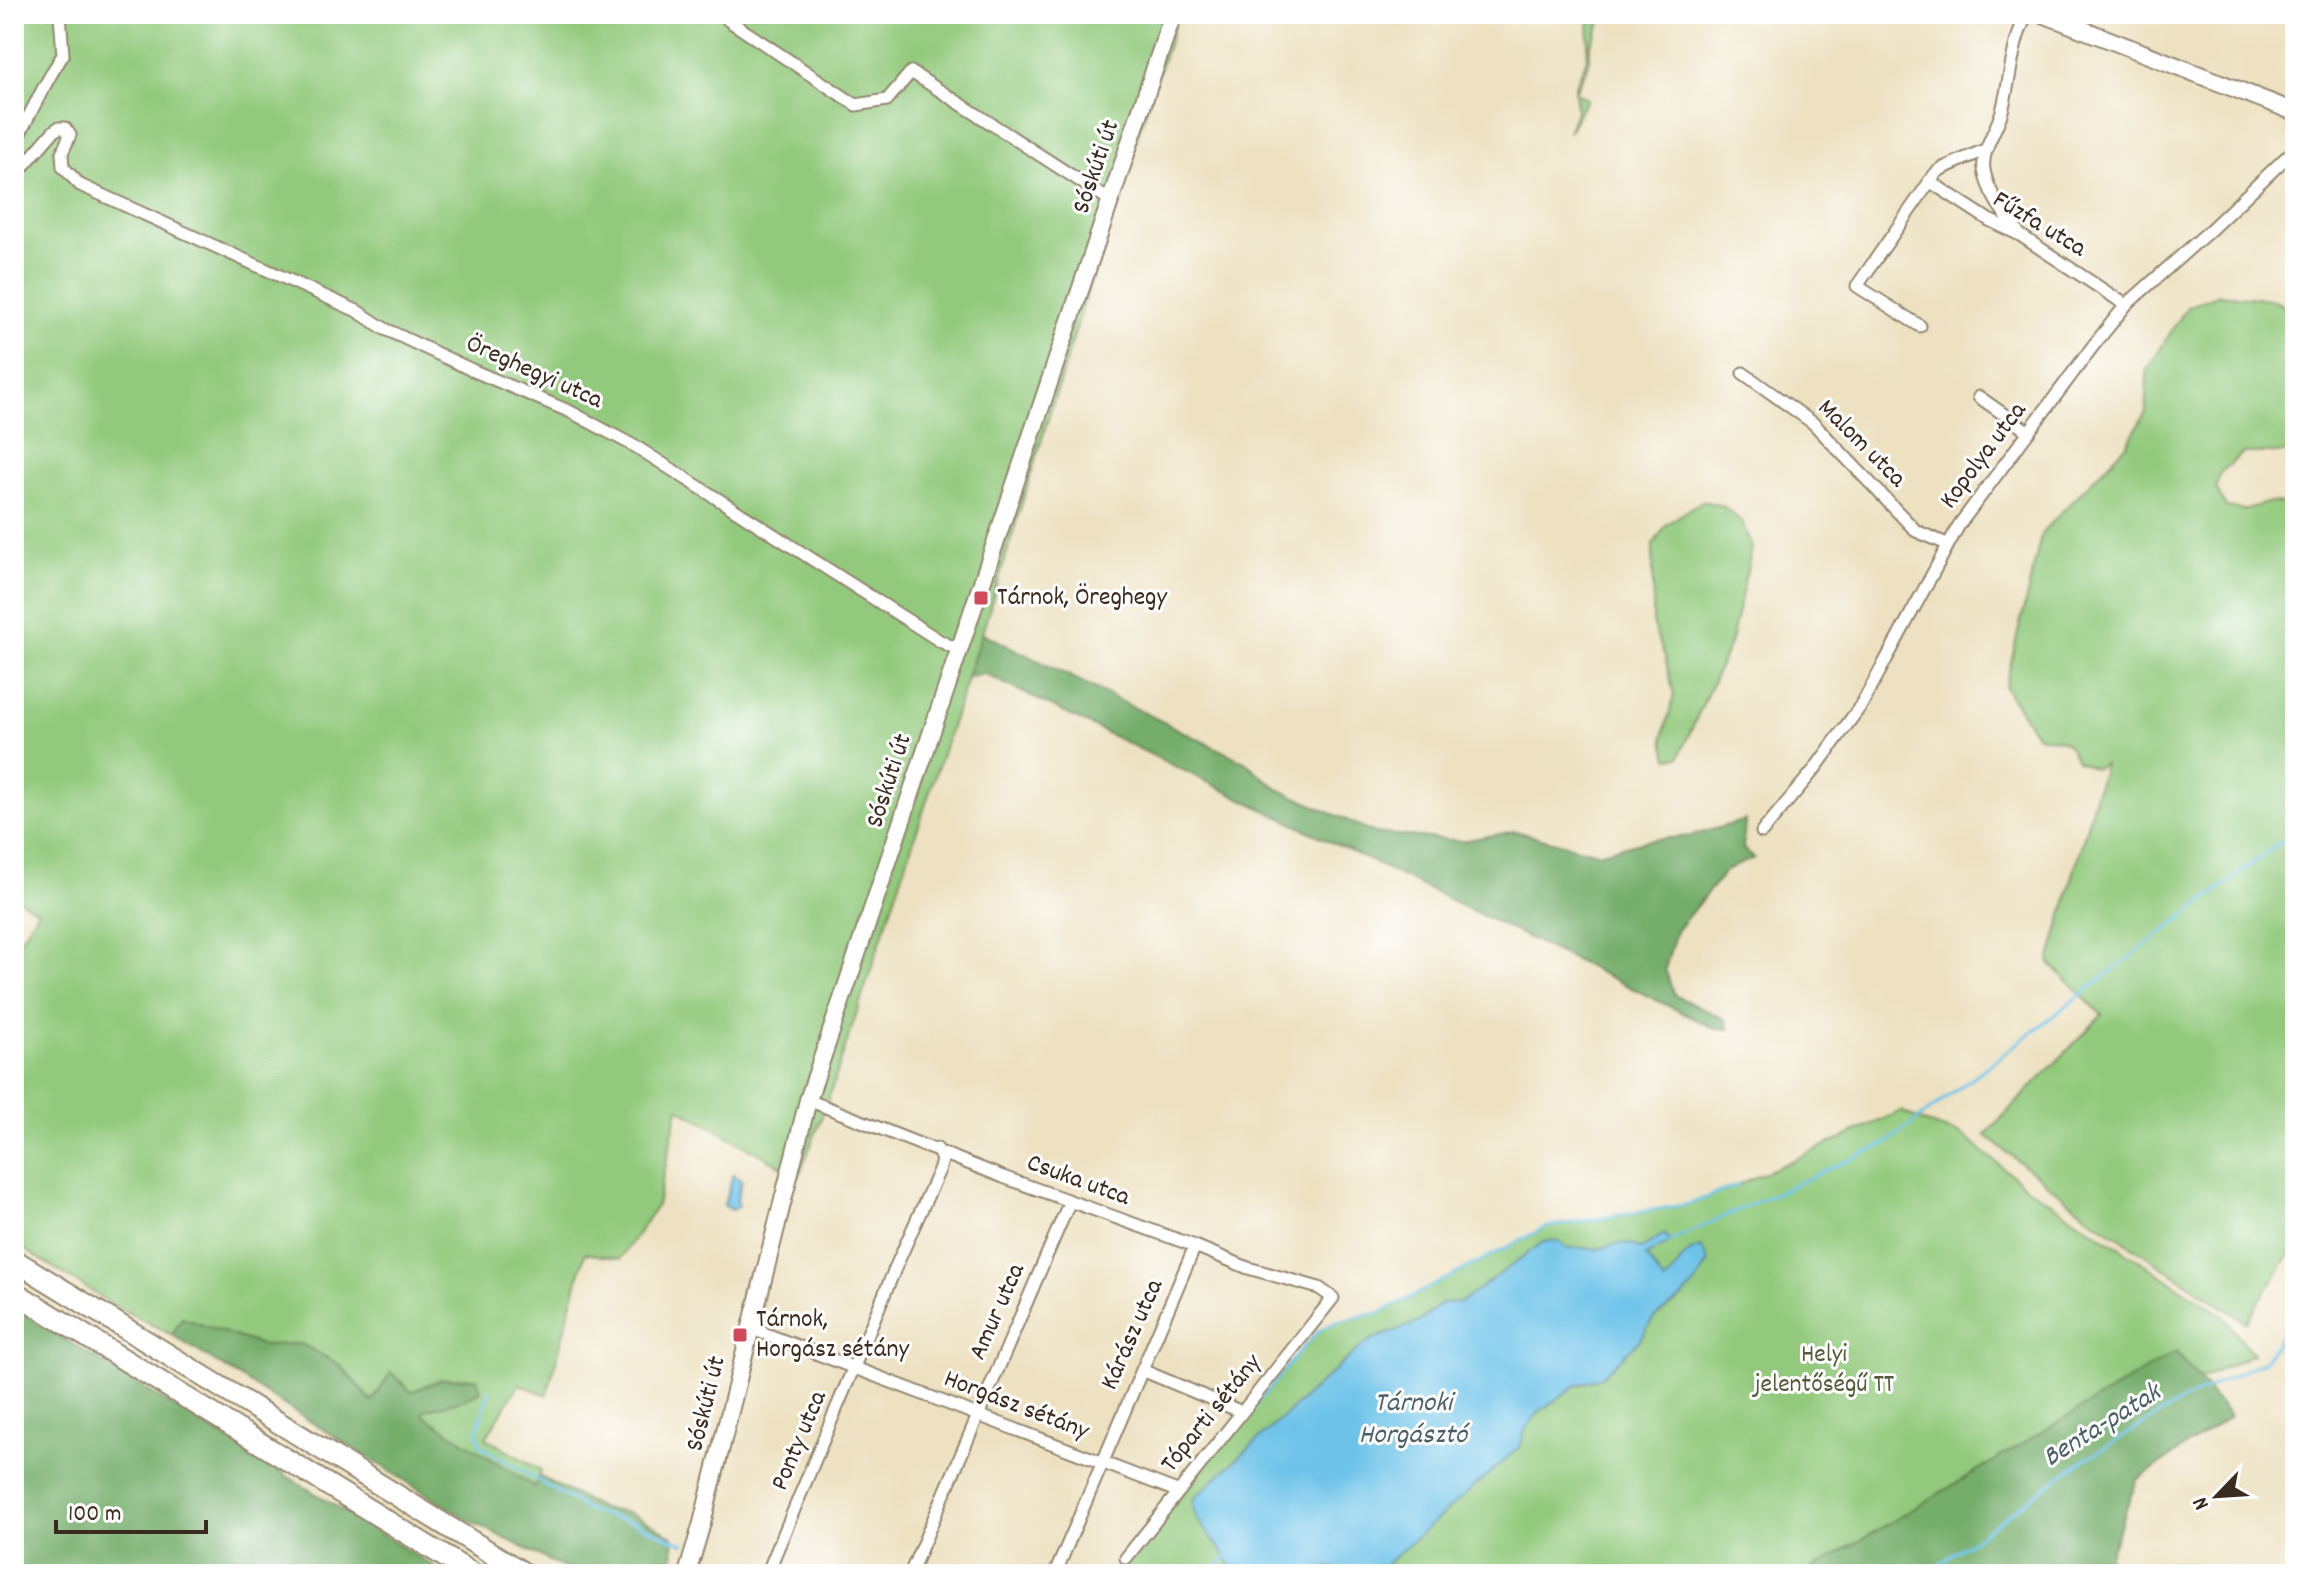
<svg xmlns="http://www.w3.org/2000/svg" width="2309" height="1588" font-family="Dekko,sans-serif">
<style>
.green{fill:#92c97b;stroke:#667a4c;stroke-width:2}
.forest{fill:#75ad6b;stroke:#586c44;stroke-width:2}
.water{fill:#6cc2e9;stroke:#547684;stroke-width:2}
.lines{fill:none;stroke-linecap:round;stroke-linejoin:round}
.stream{stroke:#6cc2e9;stroke-width:3}
.street-casing{stroke:#948670;stroke-width:15}
.secondary-casing{stroke:#948670;stroke-width:20}
.highway-casing{stroke:#948670;stroke-width:24}
.street{stroke:#fff;stroke-width:11}
.secondary{stroke:#fff;stroke-width:16}
.highway{stroke:#fff;stroke-width:20}
.poi-dot{fill:#d1495b;stroke:#fff;stroke-width:3}
.labels{text-anchor:middle;dominant-baseline:central;stroke-width:6;stroke-linejoin:round;paint-order:stroke}
.street-label{font-size:26px;fill:#3b2a1e;stroke:#fff}
.poi-label{font-size:26px;fill:#3b2a1e;stroke:#fff;text-anchor:start}
.park-label{font-size:26px;fill:#555a3a;stroke:#fff}
.water-label{font-size:28px;font-style:italic;fill:#4c5f65;stroke:#fff}
</style>
<rect width="100%" height="100%" fill="#fff"/>
<filter id="ink" filterUnits="userSpaceOnUse"><feTurbulence type="fractalNoise" baseFrequency=".0125" numOctaves="2"/><feDisplacementMap in="SourceGraphic" scale="16" xChannelSelector="R" yChannelSelector="G"/><feConvolveMatrix kernelMatrix="1 2 1 2 8 2 1 2 1" color-interpolation-filters="sRGB"/></filter>
<filter id="wash" filterUnits="userSpaceOnUse"><feTurbulence type="fractalNoise" baseFrequency=".006" numOctaves="4" result="noise"/><feDisplacementMap in="SourceGraphic" scale="32" xChannelSelector="R" yChannelSelector="G"/><feGaussianBlur stdDeviation="1.8" result="paint"/><feColorMatrix in="noise" values="0 0 0 0 0 0 0 0 0 0 0 0 0 0 0 0 0 1.4 0 .05"/><feComposite in="paint" operator="in"/></filter>
<g filter="url(#wash)">
<rect width="100%" height="100%" fill="#ede1c1"/>
<path class="green" d="M14,14H1178L1110,218L982,633L827,1103L799,1176L678,1108L657,1205L620,1259L585,1253L547,1395L519,1384L486,1438L541,1470L535,1488L422,1415L424,1410L462,1400L480,1391L477,1379H442L411,1392L373,1403L340,1365L301,1344L261,1346L182,1318L172,1335L115,1306L14,1243V949L38,911L14,897Z
M1593,14H1605L1590,46L1589,63L1575,92L1587,99L1568,133L1576,111L1575,87L1587,59L1589,26Z
M2219,294L2273,300L2295,312V453H2243L2220,473L2216,488L2226,507L2243,510L2270,502L2295,506V1246L2246,1322L2096,1222L1985,1135L2102,1015L2049,962L2104,764L2095,768L2077,761C2068,738 2060,739 2037,736L2005,687L2042,532L2126,446L2146,412L2147,369L2187,307Z
M1702,501L1723,506L1742,522L1752,548L1731,641L1679,757L1668,758L1663,737L1674,695L1665,657L1653,626V545L1667,524Z
M1901,1111L1926,1123L1961,1134L2024,1185L2222,1315L2253,1354L2122,1416L1892,1574H1117L1304,1346L1320,1330L1336,1322L1382,1312L1546,1227L1690,1204L1738,1185Z"/>
<path class="forest" d="M982,633L1245,762L1278,789L1375,833L1462,841L1515,831L1597,853L1649,840L1691,836L1745,820L1743,848L1754,858L1726,870L1676,931L1665,969L1674,995L1725,1019L1729,1029H1716L985,674L967,677Z
M14,1308L446,1574H14Z
M182,1318L261,1345L301,1344L340,1365L372,1402L391,1372L411,1392L442,1379L477,1378L481,1391L462,1400L424,1410L423,1415L535,1487L540,1477L603,1509L630,1513L673,1536L674,1574H576L470,1521L172,1335Z
M2176,1352L2230,1416L2137,1480L2102,1574H1804Z"/>
<path class="water" d="M733,1174L742,1181L737,1199L738,1206L732,1210L724,1205Z
M1664,1234L1670,1241L1669,1243L1646,1256L1664,1282C1680,1270 1679,1252 1701,1247L1709,1261L1696,1283L1684,1296L1653,1319L1639,1341L1601,1377L1575,1386L1540,1411L1525,1430L1520,1446L1515,1451L1375,1574H1338L1334,1567H1328L1319,1574H1232C1232,1550 1186,1523 1194,1498L1357,1350L1371,1340L1419,1322L1442,1303L1461,1302L1543,1242L1558,1240L1568,1249C1579,1246 1585,1249 1595,1249C1614,1247 1623,1237 1641,1249Z"/>
<g class="lines">
<path class="stream" d="M1670,1241L1887,1143L2295,831
M2289,1362L2295,1366
M489,1391L477,1431L481,1446L589,1511L635,1523L684,1544
M1232,1434L1304,1346L1320,1330L1336,1322L1382,1312L1546,1227L1690,1204L1738,1185
M700,1557L726,1574
M1212,1574L1226,1557
M1926,1574L2076,1465L2182,1401L2264,1361L2295,1315"/>
</g>
</g>
<g filter="url(#ink)">
<g class="lines">
<g class="street-casing">
<path id="street" d="M728,20L856,105L887,100L911,72L1111,201
M14,144C31,114 44,83 63,55L60,14
M14,177L53,132L58,128H65L70,135L62,153L63,167L80,185L357,311L385,329L474,371L571,412L638,448L940,641L959,650
M1929,181L1989,220L2020,235L2126,305
M2020,235C2006,216 1988,194 1984,170C1981,149 1997,130 2002,111C2011,78 2011,45 2027,14
M1920,326L1857,286L1935,174L1941,169L1987,149
M1743,373L1813,423L1916,531L1947,544
M1979,397L2029,432
M1762,832L1814,770L1862,704L1959,525L2093,346L2126,305L2208,232L2295,149
M808,1100L1003,1177L1195,1246L1248,1268L1319,1288L1333,1298L1126,1558
M750,1328L1177,1491
M1142,1370L1242,1412
M767,1574L897,1264L940,1168L942,1160L937,1149
M910,1574L1070,1201
M1055,1574L1195,1246"/>
</g>
<g class="secondary-casing">
<path id="secondary" d="M2043,14L2295,112
M687,1574L702,1523L808,1100L1173,14"/>
</g>
<g class="highway-casing">
<path id="highway" d="M14,1260L525,1574
M14,1292L473,1574"/>
</g>
<use href="#street" class="street"/>
<use href="#secondary" class="secondary"/>
<use href="#highway" class="highway"/>
</g>
</g>
<g class="poi-dot">
<rect x="973" y="590" width="16" height="16" rx="4"/>
<rect x="732" y="1327" width="16" height="16" rx="4"/>
</g>
<g class="labels">
<g class="street-label">
<text transform="translate(1097 167) rotate(-71)">Sóskúti út</text>
<text transform="translate(2039 225) rotate(31)">Fűzfa utca</text>
<text transform="translate(534 373) rotate(24)">Öreghegyi utca</text>
<text transform="translate(1861 444) rotate(45)">Malom utca</text>
<text transform="translate(1984 456) rotate(-53)">Kopolya utca</text>
<text transform="translate(890 781) rotate(-72)">Sóskúti út</text>
<text transform="translate(1078 1181) rotate(20)">Csuka utca</text>
<text transform="translate(998 1312) rotate(-66)">Amur utca</text>
<text transform="translate(1133 1335) rotate(-66)">Kárász utca</text>
<text transform="translate(707 1404) rotate(-76)">Sóskúti út</text>
<text transform="translate(1016 1406) rotate(21)">Horgász sétány</text>
<text transform="translate(1212 1414) rotate(-51)">Tóparti sétány</text>
<text transform="translate(800 1441) rotate(-67)">Ponty utca</text>
</g>
<g class="poi-label">
<text x="997" y="598">Tárnok, Öreghegy</text>
<text x="756" y="1320">Tárnok,<tspan x="756" dy="30">Horgász sétány</tspan></text>
</g>
<g class="park-label">
<text x="1824" y="1355">Helyi<tspan x="1824" dy="30">jelentőségű TT</tspan></text>
</g>
<g class="water-label">
<text x="1413" y="1405">Tárnoki<tspan x="1413" dy="32">Horgásztó</tspan></text>
<text transform="translate(2103 1427) rotate(-32)">Benta-patak</text>
</g>
</g>
<rect width="2309" height="1588" fill="none" stroke="#fff" stroke-width="48"/>
<g transform="translate(2217 1496) rotate(245)" stroke="#ffffff" stroke-width="6" paint-order="stroke">
<path d="M0-6L14 30L0 20L-14 30Z" fill="#3b2a1e"/>
<text y="-12" font-size="22" font-weight="bold" text-anchor="middle" fill="#3b2a1e">N</text>
</g>
<path d="M56 1520v12h150v-12" fill="none" stroke="#3b2a1e" stroke-width="4"/>
<text x="68" y="1520" font-size="24" fill="#3b2a1e" stroke="#ffffff" stroke-width="6" paint-order="stroke">100 m</text>
</svg>
